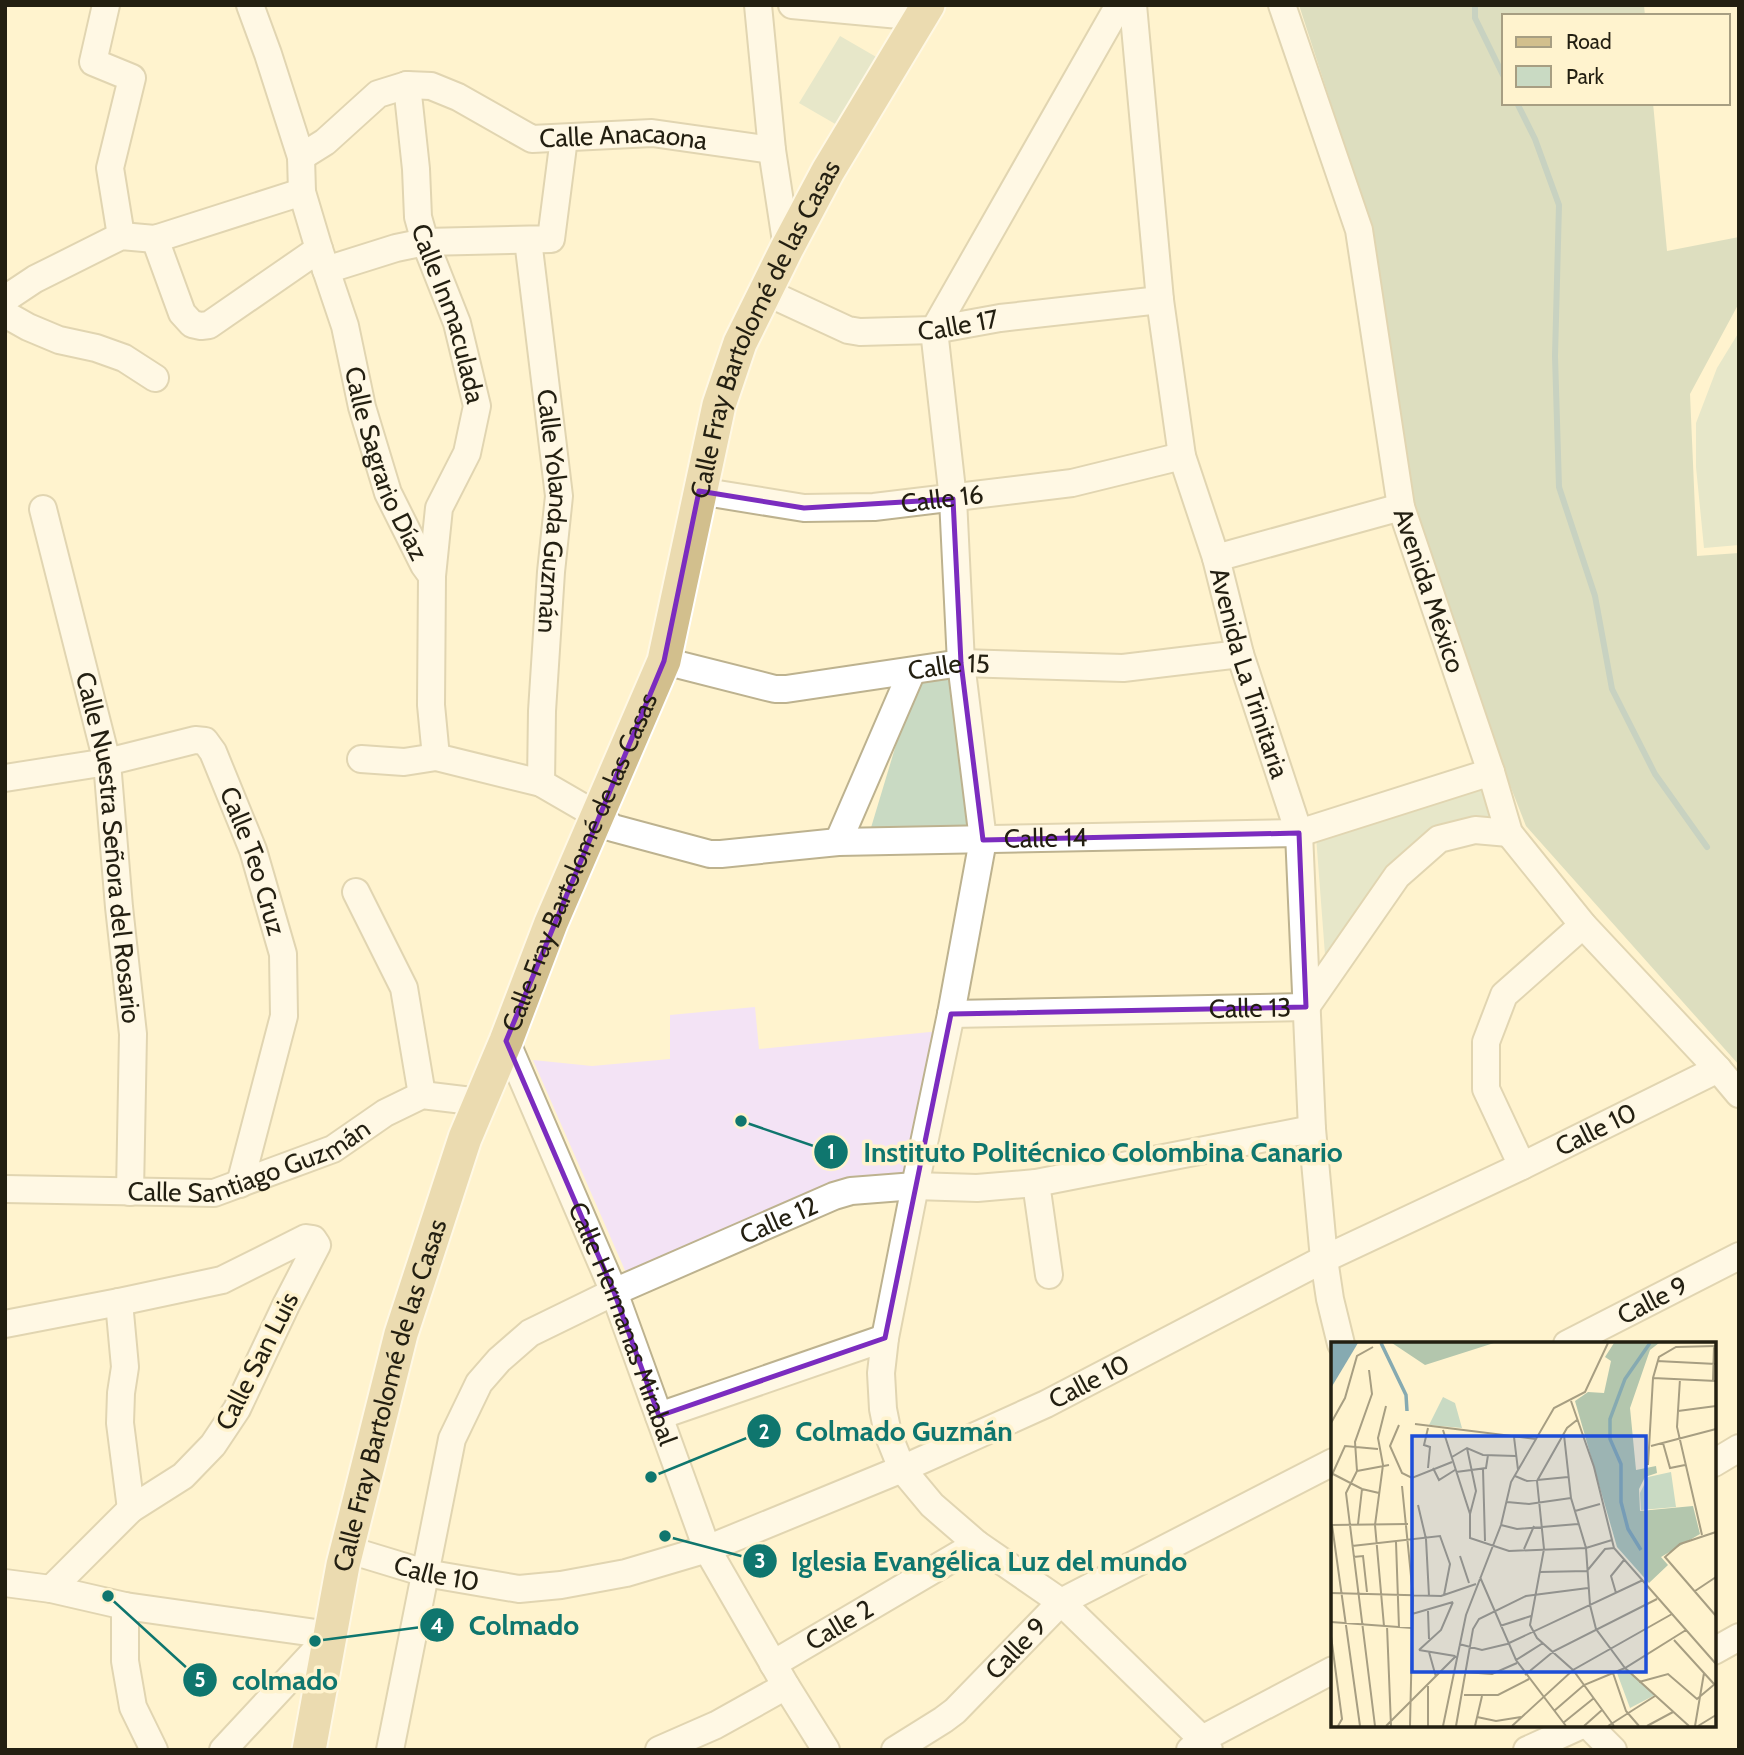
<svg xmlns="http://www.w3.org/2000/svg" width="1744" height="1755" font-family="Cabin,sans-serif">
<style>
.education{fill:#f3e3f5}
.green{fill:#c9dac3}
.forest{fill:#b3c6ad}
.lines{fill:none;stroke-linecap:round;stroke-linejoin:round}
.stream{stroke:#86aab1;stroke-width:6}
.minor-casing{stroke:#bdb28f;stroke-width:30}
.major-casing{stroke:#fff;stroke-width:37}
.minor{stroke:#fff;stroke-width:26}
.major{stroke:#d2bf8d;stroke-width:33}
.marked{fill:none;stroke:#7b2cbf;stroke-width:5;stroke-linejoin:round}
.labels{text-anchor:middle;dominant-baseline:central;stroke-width:7;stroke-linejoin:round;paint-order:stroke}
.street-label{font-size:26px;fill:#231f11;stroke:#fff3ce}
.inset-river{fill:none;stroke:#86aab1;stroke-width:3.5}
.inset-road{fill:none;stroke:#a79e82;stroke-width:2}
.view{fill:#1d4ed8;fill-opacity:0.15;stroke:#1d4ed8;stroke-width:3.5}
.inset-edge{fill:none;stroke:#231f11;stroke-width:3.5}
.leader{fill:none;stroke:#0f766e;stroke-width:2.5}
.callout-dot{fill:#0f766e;stroke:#fff3ce;stroke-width:2.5}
.mark-label{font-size:21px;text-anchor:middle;font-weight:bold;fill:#fff}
.callout-label{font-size:28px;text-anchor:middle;font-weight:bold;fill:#0f766e;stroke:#fff3ce;stroke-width:7;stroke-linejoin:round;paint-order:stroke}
</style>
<rect width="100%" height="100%" fill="#fff3ce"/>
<path class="education" d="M755,1007L759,1049L940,1031L911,1176L627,1275L533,1060L592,1066L670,1059V1015Z"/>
<path class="green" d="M840,36L878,58L837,125L799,103Z
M1739,332V545L1704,548L1696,467V423L1717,368Z
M974,667L985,831H870L917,675Z
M1490,780L1514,829L1434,836L1328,994L1316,836Z"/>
<path class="forest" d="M1299,5H1644L1645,16H1504V103H1653L1667,251L1739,237V303L1690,394L1697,556L1739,553V1065L1526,826L1502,765L1412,502L1370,224Z"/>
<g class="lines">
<path class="stream" d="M1475,5V18L1504,77
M1517,103L1535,139L1559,205L1555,356L1559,487L1595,596L1612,689L1655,774L1707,847"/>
<g class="minor-casing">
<g id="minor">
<path d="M106,5L93,62L132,78L110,168L121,236"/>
<path id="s1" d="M250,5L268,54L301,157L302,192L319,249L345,326L362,407L388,493L424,565L432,576L431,705L436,757L541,783L598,816L613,828L710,854H721L838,842L1299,833L1491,772"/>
<path d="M758,5L772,150L787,248"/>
<path d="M792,5L921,17"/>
<path d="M1119,5L934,330L953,499L961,663L983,840L951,1014L915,1186L885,1338L881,1373L883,1409L888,1434L902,1469L932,1505L977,1544L1061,1602L1202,1739L1209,1750"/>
<path id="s2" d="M1133,5L1160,300L1182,456L1216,558L1240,654L1299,833L1312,1129L1324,1259L1330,1299L1341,1344"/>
<path id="s3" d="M1282,5L1359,230L1401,507L1491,772L1509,833L1583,925L1718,1069L1739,1094"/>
<path id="s4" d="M407,85L416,169L418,217L425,242L457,323L477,406L467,453L439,508L432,576"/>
<path id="s5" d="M301,157L325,142L378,94L407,85L431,86L458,97L532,139L652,133L772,150"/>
<path d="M155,239L182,313L192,324L201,326L209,325L319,249"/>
<path id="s6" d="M528,240L559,496L551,572L542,711L541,783"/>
<path d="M326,270L396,248L425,242L551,239L564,138"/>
<path id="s7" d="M766,292L848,330L860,332L934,330L1000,318L1160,300"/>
<path d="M5,299L35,279L121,236L155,239L302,192"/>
<path d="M5,314L28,327L59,340L96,348L124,358L155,378"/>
<path id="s8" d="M699,491L804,508L874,507L1072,483L1182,456"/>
<path id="s9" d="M43,509L107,762L119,907L133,1034L130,1192"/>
<path d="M1216,558L1401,507"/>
<path id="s10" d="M664,661L775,689H786L961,663L1123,668L1240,654"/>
<path d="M361,759L404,762L436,757"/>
<path id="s11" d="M5,778L107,762L195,740L205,741L213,752L253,850L283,954L284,1016L240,1184"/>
<path d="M838,842L912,671"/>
<path d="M356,892L404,988L422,1095"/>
<path id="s12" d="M951,1014L1306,1007L1397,876L1439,839L1475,830L1509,833"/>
<path id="s13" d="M506,1041L614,1292L707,1549L786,1686L826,1750"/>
<path d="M1522,1166L1486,1089V1042L1504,995L1583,925"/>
<path d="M1036,1183L1049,1275"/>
<path id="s14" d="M5,1189L214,1193L333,1149L385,1113L422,1095L480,1102"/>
<path d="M119,1302L125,1367L121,1393L120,1423L131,1509"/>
<path d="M5,1324L119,1302L222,1280L306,1238L313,1239L317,1245L286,1305L237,1409L213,1445L183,1476L131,1509L51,1589"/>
<path id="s15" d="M1567,1344L1739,1256"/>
<path d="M659,1416L885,1338"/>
<path d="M1714,1463L1739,1448"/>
<path id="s16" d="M346,1549L425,1573L519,1589L561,1585L626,1573L707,1549L902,1469L1046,1404L1324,1259L1522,1166L1718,1069"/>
<path d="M5,1583L51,1589L125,1606L330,1635"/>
<path d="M125,1606V1661L133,1707L154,1750"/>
<path d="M1714,1651L1739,1637"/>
<path id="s17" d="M773,1664L977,1544"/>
<path d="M1588,1725L1613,1750"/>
<path d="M223,1750L330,1635"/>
<path id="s18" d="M390,1750L452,1439L479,1383L499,1360L530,1333L614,1292L834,1196L851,1191L915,1186L977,1188L1036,1183L1312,1129"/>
<path d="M659,1750L716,1725L786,1686"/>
<path id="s19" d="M895,1750L943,1720L955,1711L1061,1602L1333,1462"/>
<path d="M1190,1750L1202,1739L1333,1670"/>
<path d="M1527,1750L1582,1725"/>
</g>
</g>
<g class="major-casing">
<g id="major">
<path id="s20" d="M309,1750L343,1565L401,1334L465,1138L506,1041L551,923L664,661L719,405L740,343L787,248L828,171L928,5"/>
</g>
</g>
<use href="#minor" class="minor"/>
<use href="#major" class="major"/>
</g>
<path d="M0 0H1744V1755H0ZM699,491L804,508L953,499L961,663L983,840L1299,833L1306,1007L951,1014L885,1338L659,1416L614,1292L506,1041L664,661Z" fill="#fff3ce" fill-opacity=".55" fill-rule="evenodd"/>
<path class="marked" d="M699,491L804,508L953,499L961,663L983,840L1299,833L1306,1007L951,1014L885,1338L659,1416L614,1292L506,1041L664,661Z"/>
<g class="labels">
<g class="street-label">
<text stroke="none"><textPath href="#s5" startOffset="360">Calle Anacaona</textPath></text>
<text stroke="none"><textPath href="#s4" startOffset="234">Calle Inmaculada</textPath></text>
<text stroke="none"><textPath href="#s7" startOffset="201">Calle 17</textPath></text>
<text stroke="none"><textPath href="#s20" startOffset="1498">Calle Fray Bartolomé de las Casas</textPath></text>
<text stroke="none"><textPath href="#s1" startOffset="480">Calle Sagrario Díaz</textPath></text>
<text stroke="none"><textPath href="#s8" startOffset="245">Calle 16</textPath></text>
<text stroke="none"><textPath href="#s6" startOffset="273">Calle Yolanda Guzmán</textPath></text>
<text stroke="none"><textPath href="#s3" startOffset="606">Avenida México</textPath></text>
<text stroke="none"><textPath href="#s10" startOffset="290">Calle 15</textPath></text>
<text stroke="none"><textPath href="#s2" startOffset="681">Avenida La Trinitaria</textPath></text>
<text stroke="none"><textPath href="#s1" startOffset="1414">Calle 14</textPath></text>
<text stroke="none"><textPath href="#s9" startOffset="346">Calle Nuestra Señora del Rosario</textPath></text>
<text stroke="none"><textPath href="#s11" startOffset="334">Calle Teo Cruz</textPath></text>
<text stroke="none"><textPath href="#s20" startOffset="931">Calle Fray Bartolomé de las Casas</textPath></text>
<text stroke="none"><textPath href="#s12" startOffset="299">Calle 13</textPath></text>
<text stroke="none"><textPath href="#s16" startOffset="1354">Calle 10</textPath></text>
<text stroke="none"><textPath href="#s14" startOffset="250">Calle Santiago Guzmán</textPath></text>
<text stroke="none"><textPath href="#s18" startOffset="724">Calle 12</textPath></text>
<text stroke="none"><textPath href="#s15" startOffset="96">Calle 9</textPath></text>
<text stroke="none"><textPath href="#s13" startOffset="306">Calle Hermanas Mirabal</textPath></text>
<text transform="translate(257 1361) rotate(-63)">Calle San Luis</text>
<text stroke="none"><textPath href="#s16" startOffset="788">Calle 10</textPath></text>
<text stroke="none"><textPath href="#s20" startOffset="364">Calle Fray Bartolomé de las Casas</textPath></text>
<text stroke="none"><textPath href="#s16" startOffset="94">Calle 10</textPath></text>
<text stroke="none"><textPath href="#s17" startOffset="77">Calle 2</textPath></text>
<text stroke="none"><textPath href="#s19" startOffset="159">Calle 9</textPath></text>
</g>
</g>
<g transform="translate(1331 1342)">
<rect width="385" height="385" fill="#fff3ce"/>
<path d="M112,55L124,61L131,86L98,83ZM340,130L345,165L310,168L309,151L317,135ZM297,327L324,353L299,366L286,331Z" fill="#c9dac3"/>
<path d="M61,1H163L94,23ZM283,1H328L319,8L299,66L305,128L325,124L326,131L314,135L308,147L309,169L362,164L369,192L330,215L337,223L318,241L286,205L244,59L257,50L273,51L280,19L274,15Z" fill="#b3c6ad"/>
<path d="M0,1H27L0,46Z" fill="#86aab1"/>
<path class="inset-river" d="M50,1L75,53L76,69M310,208L297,187L290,160V122L279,97V77L294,37L319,1"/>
<path class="inset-road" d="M326,19L385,22M38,28L41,52L24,100L26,129L15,151L44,384M322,36L385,39M349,37L346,85L371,193M382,39L383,4M240,59L263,125L283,206L385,322M347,69L385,64M246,78L236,86L206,139L213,207L199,283L206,296L242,328L283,384M0,81L14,56L26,14L42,5M84,82L205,97M68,83L59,104L71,131L81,136L121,120M112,88L139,172V196L178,209L255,206L281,198M233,93L240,156L255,206L259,263L265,287L294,326L358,384M183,95L187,128M332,101L339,126L354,123M320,104L385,87M136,106L145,149L139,172M121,115L136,106L152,113L185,114M317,123L322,36L328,15L345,5L385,4M97,126L99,105L93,103L97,86M102,126L108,138L124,128M152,127L154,199M26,129L58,123M125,130L155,126L157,113M2,132L31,147L48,151M184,134L196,139L237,135M0,135L14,104L47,107M71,144L82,254L79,384M176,160L198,162L240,156M87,163L95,197L98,254M244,169L269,162M27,182L31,147M1,183L29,384M1,183L77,182M170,183L186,187L247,182M385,190L349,202L334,215L385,274M65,200L68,286M21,204L109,194L119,222L113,253M193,207L203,184M129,214L138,241M22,215L32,214L36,250M209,230L256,229L274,207L283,206M149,235L185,318L235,384M364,249L385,235M0,251L110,254L145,242M285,251L280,234L293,218M97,269L98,297M81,272L122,260M0,280L81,286M53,284L44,183L52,123L47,96L55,64M56,284L60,384M169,284L200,274M0,294L11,377L7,384M343,298L383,342M128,302L151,308L176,302L312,238M88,308L110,288L122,260M88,308L124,314M98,310L105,335M185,318L212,301M133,330L161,332L186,321M282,331L295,369L308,384M194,333L223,309L326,257M308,340L337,332L366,357L385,341M97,344V384M133,353H167L198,337M223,369L253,343L294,326L355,288M146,375L165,379L190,375M232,381L263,356M55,384L125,314M112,384L135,273L170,183L180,140L223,66L254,50L277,1M125,384L142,287L148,277L195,254L257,246M144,384L151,354M181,384L242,328L341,272M253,384L271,368M277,384L324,354M316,384L342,370M364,384L373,331M367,384L385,373"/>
<path class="view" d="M81,94H315V330H81Z"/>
<rect width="385" height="385" class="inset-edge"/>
</g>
<path class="leader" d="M741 1121L831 1152M651 1477L764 1431M665 1536L760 1561M315 1641L437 1625M108 1596L200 1680"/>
<g class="callout-dot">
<circle cx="741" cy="1121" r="7"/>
<circle cx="651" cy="1477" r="7"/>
<circle cx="665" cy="1536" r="7"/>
<circle cx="315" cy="1641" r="7"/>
<circle cx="108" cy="1596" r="7"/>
<circle cx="831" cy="1152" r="18"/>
<circle cx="764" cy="1431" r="18"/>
<circle cx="760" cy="1561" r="18"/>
<circle cx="437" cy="1625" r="18"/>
<circle cx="200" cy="1680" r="18"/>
</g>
<g class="mark-label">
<text x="831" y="1159">1</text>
<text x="764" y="1439">2</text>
<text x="760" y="1568">3</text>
<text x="437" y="1633">4</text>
<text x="200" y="1687">5</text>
</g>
<g class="callout-label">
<text x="1103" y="1162">Instituto Politécnico Colombina Canario</text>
<text x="904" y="1441">Colmado Guzmán</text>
<text x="989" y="1571">Iglesia Evangélica Luz del mundo</text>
<text x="524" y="1635">Colmado</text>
<text x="285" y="1690">colmado</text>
</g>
<rect width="1744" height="1755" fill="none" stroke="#231f11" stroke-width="14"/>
<rect x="1502" y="14" width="228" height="91" fill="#fff3ce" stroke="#a79e82" stroke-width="2"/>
<rect x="1516" y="37" width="35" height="10" fill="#d2bf8d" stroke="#a79e82" stroke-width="2"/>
<text x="1566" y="49" font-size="21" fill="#231f11">Road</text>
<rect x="1516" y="66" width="35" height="21" fill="#c9dac3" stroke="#a79e82" stroke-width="2"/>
<text x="1566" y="84" font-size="21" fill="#231f11">Park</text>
</svg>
